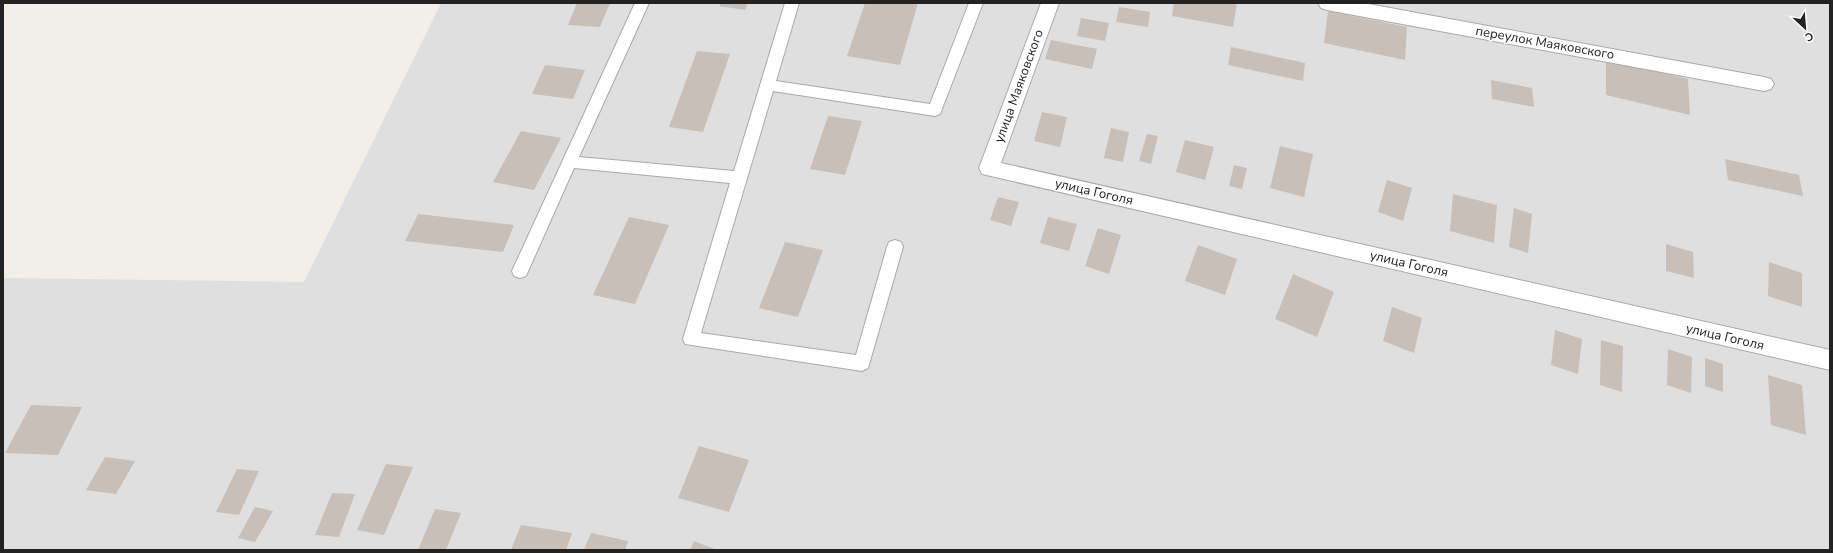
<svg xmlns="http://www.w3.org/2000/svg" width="1833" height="553" font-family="'Nunito Sans',sans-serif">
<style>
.residential{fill:#e0dfdf}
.building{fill:#c7bfb8}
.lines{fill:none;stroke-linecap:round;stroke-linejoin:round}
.service-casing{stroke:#a9a9a9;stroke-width:2}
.minor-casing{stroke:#a9a9a9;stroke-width:2}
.service{fill:#fff;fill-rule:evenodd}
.minor{fill:#fff;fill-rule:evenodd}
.labels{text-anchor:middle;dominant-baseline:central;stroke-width:3;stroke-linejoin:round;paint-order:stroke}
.street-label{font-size:13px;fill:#222;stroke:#fff}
</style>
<rect width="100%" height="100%" fill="#f2efe9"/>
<path class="residential" d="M441,3H1830V550H3V278L304,282Z"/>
<path class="building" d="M577,3H610L600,27L568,25Z
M721,3H748L745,10L719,6Z
M865,3H918L900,65L847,56Z
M1174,3H1237L1233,27L1172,16Z
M1119,7L1150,12L1148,27L1116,22Z
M1328,11L1407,27L1405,60L1324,43Z
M1081,18L1109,23L1105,41L1077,36Z
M1051,40L1097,49L1092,69L1045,59Z
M1231,47L1305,63L1303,81L1228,65Z
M697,51L730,54L703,132L669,127Z
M1606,60L1688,79L1690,115L1606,95Z
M545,65L585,70L573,99L532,94Z
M1491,80L1532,88L1534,107L1492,99Z
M1042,112L1067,117L1060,147L1034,141Z
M828,116L862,121L845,175L810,169Z
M1111,128L1129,132L1123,162L1104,158Z
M521,131L561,138L534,190L493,182Z
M1147,134L1158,136L1151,164L1139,161Z
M1185,140L1214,147L1205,180L1176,172Z
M1280,146L1313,154L1304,197L1270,188Z
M1725,159L1799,175L1803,196L1728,180Z
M1234,165L1247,168L1242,189L1229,186Z
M1387,180L1412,188L1403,221L1378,212Z
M1453,194L1497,205L1494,243L1450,231Z
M998,197L1019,202L1011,226L990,220Z
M1514,208L1532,214L1528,253L1509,247Z
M418,214L514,225L503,252L405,241Z
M629,217L669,225L635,304L593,295Z
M1048,217L1077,224L1069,251L1040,243Z
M1098,228L1121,235L1109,274L1085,266Z
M785,242L823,250L798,317L759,308Z
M1666,244L1693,252L1694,278L1666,271Z
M1198,245L1237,259L1225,295L1185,281Z
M1769,262L1802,273V307L1768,296Z
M1293,274L1334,292L1317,337L1275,319Z
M1392,307L1422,318L1414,353L1383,341Z
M1555,330L1582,339L1578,374L1551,365Z
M1601,340L1623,346L1622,392L1600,385Z
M1668,349L1692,357L1691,393L1667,385Z
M1705,358L1723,364V392L1705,386Z
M1768,375L1802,385L1806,435L1771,425Z
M31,405L82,407L58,455L5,453Z
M699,446L749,460L729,512L678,498Z
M105,457L135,461L116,494L86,490Z
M386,464L413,467L384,535L357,530Z
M237,469L259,471L239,515L216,512Z
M332,493L355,494L339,537L315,535Z
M255,507L273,511L255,542L238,538Z
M435,509L461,513L446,550H418Z
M521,525L572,533L566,550H511Z
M591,533L628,541L625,550H584Z
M694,541L717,550H690Z"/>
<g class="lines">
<g class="service-casing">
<path id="service" d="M635,3H649L579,157L734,171L785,3H799L776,81L930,104L969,3H983L940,114L935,116L773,91L701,333L856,355L887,247L889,242L895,240L901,242L903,247L868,368L862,371L685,344L683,339L730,183L574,168L526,276L520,278L514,276L512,271Z"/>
</g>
<g class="minor-casing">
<path id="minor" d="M1041,3H1059L1001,163L1830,350V370L982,174L979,168Z
M1318,3H1363L1764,77L1771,79L1774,84L1771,89L1764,91L1327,10L1321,8Z"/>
</g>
<use href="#service" class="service"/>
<use href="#minor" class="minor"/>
</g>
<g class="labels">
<g class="street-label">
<text transform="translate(1545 43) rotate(10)">переулок Маяковского</text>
<text transform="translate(1019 86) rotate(-70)">улица Маяковского</text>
<text transform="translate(1094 192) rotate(13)">улица Гоголя</text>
<text transform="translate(1409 264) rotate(13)">улица Гоголя</text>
<text transform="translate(1725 337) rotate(13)">улица Гоголя</text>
</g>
</g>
<rect width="1833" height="553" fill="none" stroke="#222222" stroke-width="8"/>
<g transform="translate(1805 28) rotate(154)" stroke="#ffffff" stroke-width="3" paint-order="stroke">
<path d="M0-3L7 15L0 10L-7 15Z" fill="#222222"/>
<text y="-6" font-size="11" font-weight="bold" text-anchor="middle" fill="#222222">С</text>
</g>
</svg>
